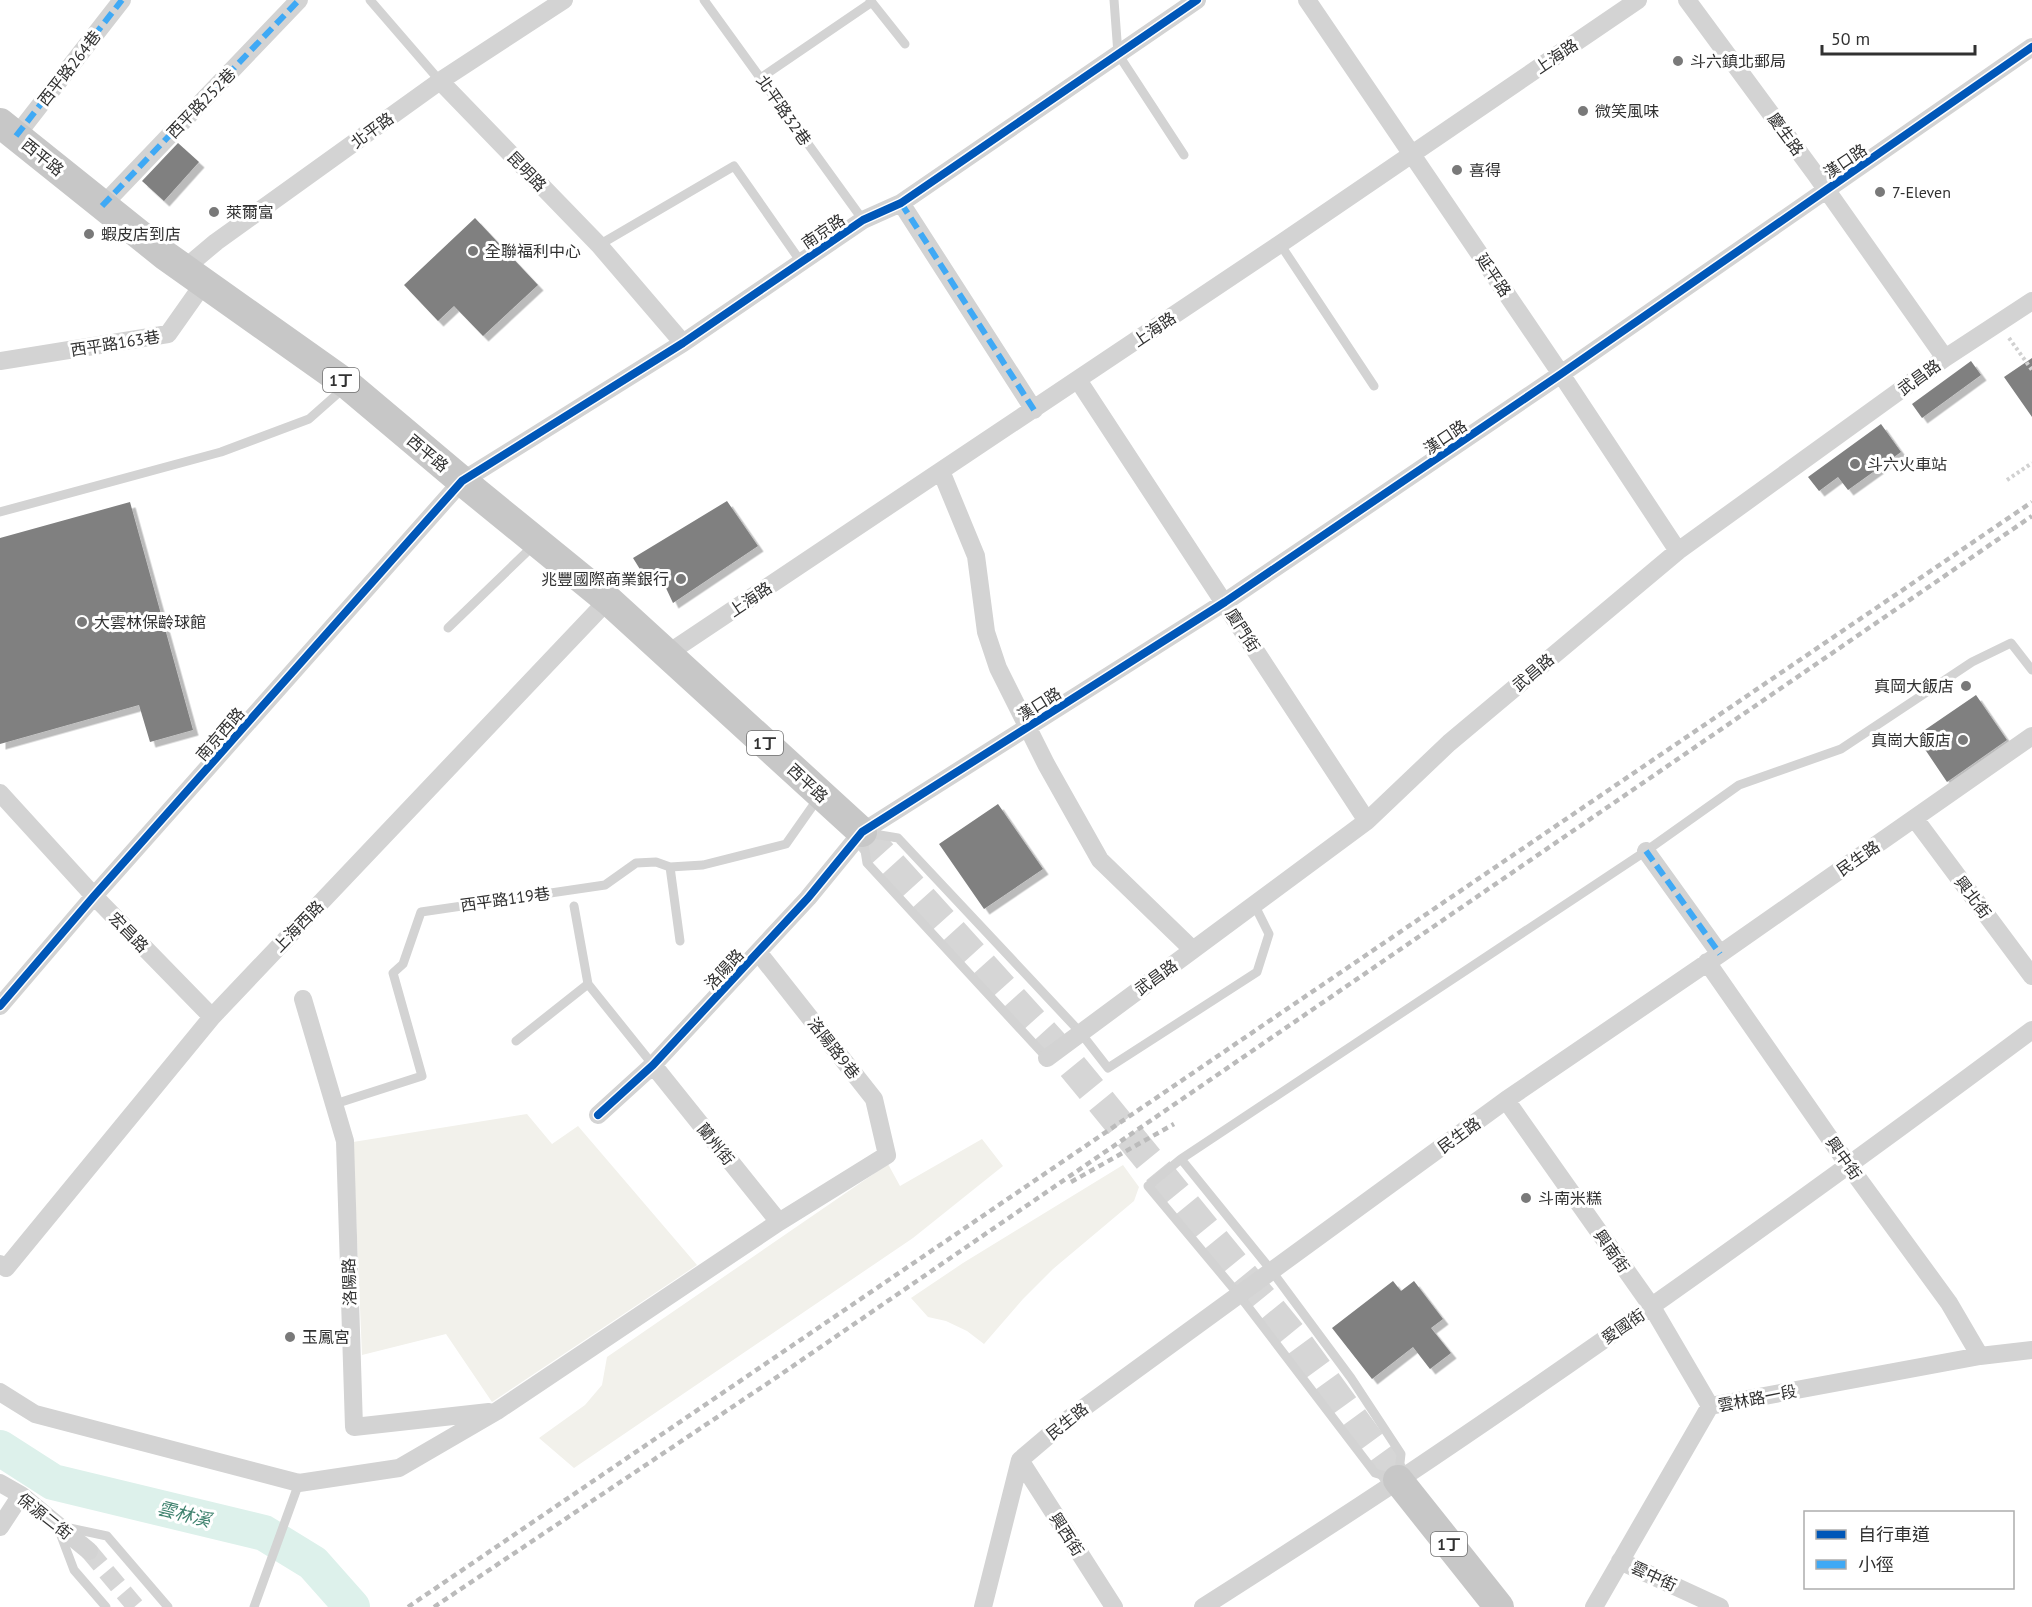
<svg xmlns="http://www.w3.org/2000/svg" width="2032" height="1607" font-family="'PT Sans','Noto Sans TC',sans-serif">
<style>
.green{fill:#f2f1eb}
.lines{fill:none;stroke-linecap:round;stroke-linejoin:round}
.river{stroke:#ddf1eb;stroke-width:36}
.building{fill:#808080;filter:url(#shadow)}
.minor-tunnel{stroke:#d6d6d6;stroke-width:18;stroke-dasharray:18 9;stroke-linecap:butt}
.primary-tunnel{stroke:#d6d6d6;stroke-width:30;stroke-dasharray:30 15;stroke-linecap:butt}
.path{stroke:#d1d1d1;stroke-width:4;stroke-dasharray:3 3;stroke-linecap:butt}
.service{stroke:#d3d3d3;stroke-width:9}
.minor{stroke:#d3d3d3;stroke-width:18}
.primary{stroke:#c7c7c7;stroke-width:30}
.rail{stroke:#bbb;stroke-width:4.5;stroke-dasharray:6 4.5;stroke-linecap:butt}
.quiet{stroke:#3fa9f5;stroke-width:6;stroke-dasharray:12 6;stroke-linecap:butt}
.cycleway-casing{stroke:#fff;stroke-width:11}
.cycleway{stroke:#0057b8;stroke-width:8}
.poi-dot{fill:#797979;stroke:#fff;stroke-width:2}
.labels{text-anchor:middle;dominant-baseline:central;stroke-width:6;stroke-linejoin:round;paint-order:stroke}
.shield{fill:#fff;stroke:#6f6f6f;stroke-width:1.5}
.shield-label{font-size:15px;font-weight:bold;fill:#313131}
.street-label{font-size:16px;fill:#313131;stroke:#fff}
.poi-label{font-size:16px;fill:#313131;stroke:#fff;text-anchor:start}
.water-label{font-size:18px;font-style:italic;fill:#3f826e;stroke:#fff}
</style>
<defs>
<filter id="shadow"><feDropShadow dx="5.5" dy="5.5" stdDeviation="0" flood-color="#0004"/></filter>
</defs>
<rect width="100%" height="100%" fill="#fff"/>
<path class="green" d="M527,1114L552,1144L578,1126L697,1265L492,1402L446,1334L362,1355L353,1142Z
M982,1139L1003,1166L913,1238L574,1468L539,1438L585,1405L602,1385L607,1357L888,1164L900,1186Z
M1123,1165L1139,1187L1134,1201L1053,1269L1023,1299L984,1344L967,1331L946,1321L928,1317L911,1298L963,1263Z"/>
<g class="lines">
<path class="river" d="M0,1448L53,1482L264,1533L313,1563L352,1607"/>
</g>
<path class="building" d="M178,143L199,162L164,201L142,181Z
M475,218L538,285L483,336L454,306L438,321L404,285Z
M2032,358V417L2004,377Z
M1971,361L1981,375L1922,418L1912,404Z
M1881,424L1901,452L1848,490L1838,477L1819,491L1808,477Z
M727,501L758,546L673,603L658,571L646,579L633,558Z
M130,502L193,730L150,742L139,705L0,744V538Z
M1976,695L2007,740L1947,782L1916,736Z
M998,804L1043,869L984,909L939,844Z
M1393,1281L1401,1291L1414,1281L1443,1319L1431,1328L1451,1353L1430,1369L1413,1347L1372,1379L1332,1328Z"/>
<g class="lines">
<path class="minor-tunnel" d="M89,1551L136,1607"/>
<path class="primary-tunnel" d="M862,832L1059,1050L1293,1336L1398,1480"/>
<path class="path" d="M2009,338L2032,370
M2007,480L2032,463"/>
<path class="service" d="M370,0L440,81
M704,0L863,220
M870,0L905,44
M1114,0L1118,54L1184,155
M762,77L872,2
M1280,244L1374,386
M599,245L734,166L801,262
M0,512L221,452L309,419L344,388
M448,628L533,546
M670,867L680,941
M574,906L588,984L653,1065
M516,1041L588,984
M1047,1058L867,863L862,832L898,838L1080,1032L1108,1068L1257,972L1269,934L1254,904
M335,1104L422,1076L393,973L403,964L421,912L605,885L636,863L656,862L670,867L703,865L786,844L819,797
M1181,1159L1271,1270L1351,1378L1401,1454L1398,1480L1375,1473L1239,1295L1148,1186L1181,1159L1646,851L1739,785L1841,749L1972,662L2011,643L2032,670
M65,1527L107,1536L168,1607
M60,1533L74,1570L106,1607
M254,1607L299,1483"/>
<path class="minor" d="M1307,0L1561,374L1678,551
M1687,0L1816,175L1945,358
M440,81L599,245L683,343
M16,136L122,0
M901,203L1034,410
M102,206L299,0
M185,268L216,242L440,81L564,0
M0,361L168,334L204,283
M1078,380L1367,821
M941,471L976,556L986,632L998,668L1046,764L1100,860L1193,950
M667,654L1280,244L1638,0
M0,793L94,896L212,1017
M1915,819L2032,976
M1646,851L1720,954
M1707,962L1849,1166L1949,1303L1980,1356
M303,999L345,1141L354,1427L489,1412
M0,1006L94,896L462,481L683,343L863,220L901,203L1197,0
M1047,1058L1367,821L1449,743L1678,551L1945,358L2032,301
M653,1065L779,1222
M1506,1100L1652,1307L1710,1406
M598,1115L653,1065L808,898L862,832L1225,602L1561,374L2032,47
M0,1264L6,1268L212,1017L608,600
M0,1392L35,1414L299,1483L399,1468L497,1411L779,1222L887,1155L874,1099L758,952
M1020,1460L1114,1607
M0,1483L21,1495L89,1551
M0,1527L21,1495
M1620,1561L1720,1607
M983,1607L1020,1460L1067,1420L1506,1100L1720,954L2032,736
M1203,1607C1269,1565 1334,1523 1399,1480C1614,1336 1824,1185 2032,1030
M1594,1607L1710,1406L1980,1356L2032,1350"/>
<path class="primary" d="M0,123L166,256L348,385L462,481L608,600L862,832
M1398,1480L1499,1607"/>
<path class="rail" d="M1071,1182L1174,1124
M408,1607L2032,502
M434,1607L774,1379L2032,516"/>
<path class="quiet" d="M16,136L122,0
M901,203L1034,410
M102,206L299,0
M1646,851L1720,954"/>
<g class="cycleway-casing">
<path id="cycleway" d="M0,1006L94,896L462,481L683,343L863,220L901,203L1197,0
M598,1115L653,1065L808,898L862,832L1225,602L1561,374L2032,47"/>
</g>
<use href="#cycleway" class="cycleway"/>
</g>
<g class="poi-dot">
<circle cx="1678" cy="61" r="6"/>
<circle cx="1583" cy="111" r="6"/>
<circle cx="1457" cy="170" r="6"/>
<circle cx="1880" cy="192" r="6"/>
<circle cx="214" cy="212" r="6"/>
<circle cx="89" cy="234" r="6"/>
<circle cx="473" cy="251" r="6"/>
<circle cx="1855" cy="464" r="6"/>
<circle cx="681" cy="579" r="6"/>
<circle cx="82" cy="622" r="6"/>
<circle cx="1966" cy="686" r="6"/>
<circle cx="1963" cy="740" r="6"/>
<circle cx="1526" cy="1198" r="6"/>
<circle cx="290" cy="1337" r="6"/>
</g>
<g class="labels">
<g class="shield">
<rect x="323" y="368" width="36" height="24" rx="4.5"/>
<rect x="747" y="731" width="36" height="24" rx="4.5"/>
<rect x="1431" y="1532" width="36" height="24" rx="4.5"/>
</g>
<g class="shield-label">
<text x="341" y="380">1丁</text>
<text x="765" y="743">1丁</text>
<text x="1449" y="1544">1丁</text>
</g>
<g class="street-label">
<text transform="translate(1556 56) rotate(-34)">上海路</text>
<text transform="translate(69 68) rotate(-52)">西平路264巷</text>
<text transform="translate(201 103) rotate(-46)">西平路252巷</text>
<text transform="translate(784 110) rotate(55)">北平路32巷</text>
<text transform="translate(372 130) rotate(-36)">北平路</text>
<text transform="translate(1786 134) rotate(54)">慶生路</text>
<text transform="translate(43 157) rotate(39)">西平路</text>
<text transform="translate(1845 161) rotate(-34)">漢口路</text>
<text transform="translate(527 171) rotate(46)">昆明路</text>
<text transform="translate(823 231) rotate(-34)">南京路</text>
<text transform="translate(1494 275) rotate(56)">延平路</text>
<text transform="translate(1154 329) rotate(-34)">上海路</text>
<text transform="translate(115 343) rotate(-9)">西平路163巷</text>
<text transform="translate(1919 377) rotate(-36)">武昌路</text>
<text transform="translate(1445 437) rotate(-34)">漢口路</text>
<text transform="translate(428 453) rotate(40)">西平路</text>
<text transform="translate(750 599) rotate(-34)">上海路</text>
<text transform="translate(1243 630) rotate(57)">廈門街</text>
<text transform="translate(1533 672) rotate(-40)">武昌路</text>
<text transform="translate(1039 704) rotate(-32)">漢口路</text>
<text transform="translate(220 734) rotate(-49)">南京西路</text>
<text transform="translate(808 783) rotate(43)">西平路</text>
<text transform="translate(1858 858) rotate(-35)">民生路</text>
<text transform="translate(1973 897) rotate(53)">興北街</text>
<text transform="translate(505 899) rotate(-8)">西平路119巷</text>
<text transform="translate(298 926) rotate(-46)">上海西路</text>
<text transform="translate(129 932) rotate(46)">宏昌路</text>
<text transform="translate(724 969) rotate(-47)">洛陽路</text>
<text transform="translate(1156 977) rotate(-36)">武昌路</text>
<text transform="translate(834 1048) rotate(52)">洛陽路9巷</text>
<text transform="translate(1459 1135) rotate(-36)">民生路</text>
<text transform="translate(716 1144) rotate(51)">蘭州街</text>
<text transform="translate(1844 1158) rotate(55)">興中街</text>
<text transform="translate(1612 1251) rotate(55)">興南街</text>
<text transform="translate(349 1282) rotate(-92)">洛陽路</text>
<text transform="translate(1623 1326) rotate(-34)">愛國街</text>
<text transform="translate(1757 1398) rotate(-11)">雲林路一段</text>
<text transform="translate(1067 1421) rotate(-39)">民生路</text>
<text transform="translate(45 1516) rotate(38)">保源二街</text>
<text transform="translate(1067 1534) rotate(57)">興西街</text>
<text transform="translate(1654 1576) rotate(25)">雲中街</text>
</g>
<g class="poi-label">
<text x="1690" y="61">斗六鎮北郵局</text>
<text x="1595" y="111">微笑風味</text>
<text x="1469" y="170">喜得</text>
<text x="1892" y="192">7-Eleven</text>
<text x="226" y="212">萊爾富</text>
<text x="101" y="234">蝦皮店到店</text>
<text x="485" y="251">全聯福利中心</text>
<text x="1867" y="464">斗六火車站</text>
<text x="669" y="579" text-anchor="end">兆豐國際商業銀行</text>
<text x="94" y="622">大雲林保齡球館</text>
<text x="1954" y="686" text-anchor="end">真岡大飯店</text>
<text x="1951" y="740" text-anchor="end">真崗大飯店</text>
<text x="1538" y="1198">斗南米糕</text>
<text x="302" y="1337">玉鳳宮</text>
</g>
<g class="water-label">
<text transform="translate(184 1514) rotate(14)">雲林溪</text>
</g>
</g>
<rect x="1804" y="1511" width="210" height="78" fill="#ffffff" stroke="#adadad" stroke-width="1.5"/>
<rect x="1816" y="1530" width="30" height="9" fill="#0057b8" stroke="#adadad" stroke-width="1.5"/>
<text x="1858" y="1541" font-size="18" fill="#313131">自行車道</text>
<rect x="1816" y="1560" width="30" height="9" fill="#3fa9f5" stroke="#adadad" stroke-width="1.5"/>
<text x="1858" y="1571" font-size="18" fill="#313131">小徑</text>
<path d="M1822 45v9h153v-9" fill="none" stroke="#313131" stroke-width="3"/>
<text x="1831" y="45" font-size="18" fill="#313131" stroke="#ffffff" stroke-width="4.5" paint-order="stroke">50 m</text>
</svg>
